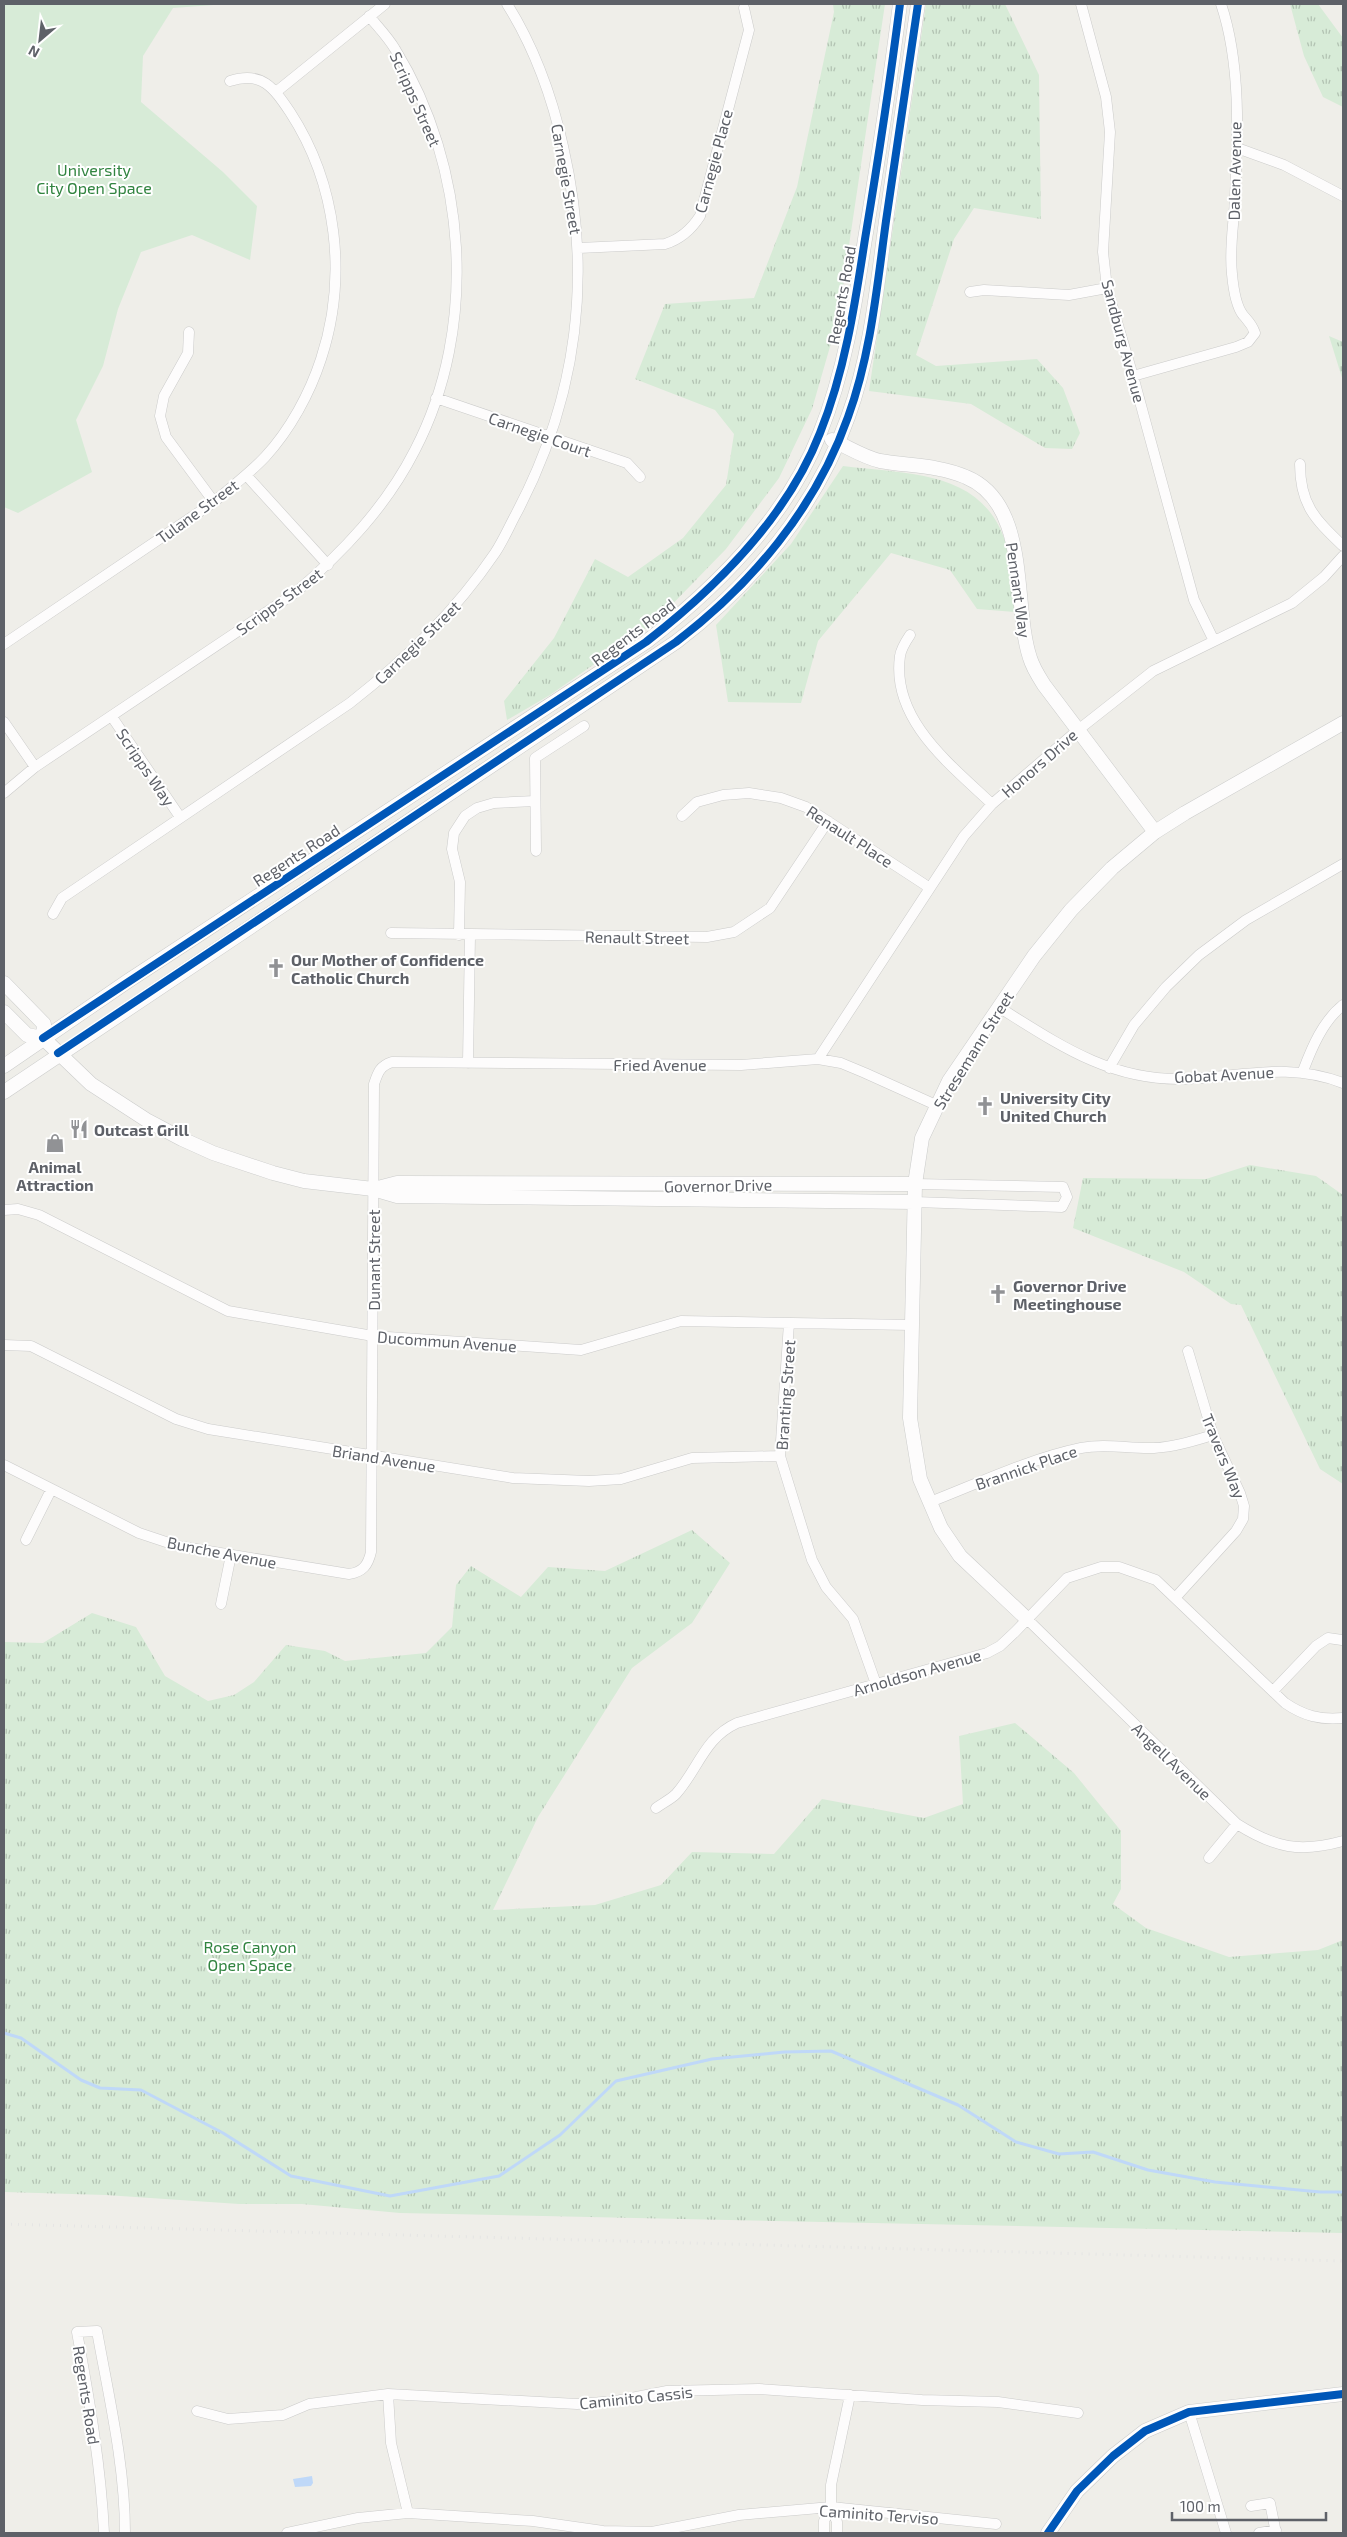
<svg xmlns="http://www.w3.org/2000/svg" width="1347" height="2537" font-family="'Exo 2',sans-serif">
<style>
.grass{fill:url(#grass-tufts)}
.park{fill:#d7ebd7}
.water{fill:#bfd8f8}
.lines{fill:none;stroke-linecap:round;stroke-linejoin:round}
.stream{stroke:#bfd8f8;stroke-width:3}
.street-casing{stroke:#cbcbca;stroke-width:11}
.secondary-casing{stroke:#cbcccb;stroke-width:15}
.street{stroke:#fdfcfc;stroke-width:10}
.secondary{stroke:#fdfcfc;stroke-width:14}
.rail{stroke:#e5e5e4;stroke-width:3;stroke-dasharray:1 6;stroke-linecap:butt}
.cycleway-casing{stroke:#fff;stroke-width:11}
.cycleway{stroke:#0057b8;stroke-width:8}
.labels{text-anchor:middle;dominant-baseline:central;stroke-width:4;stroke-linejoin:round;paint-order:stroke}
.street-label{font-size:16px;fill:#5e6168;stroke:#fff}
.park-label{font-size:16px;fill:#318440;stroke:#fff}
.poi-label{font-size:16px;font-weight:bold;fill:#5e6168;stroke:#fff;text-anchor:start}
</style>
<defs>
<pattern id="grass-tufts" width="24" height="20" patternUnits="userSpaceOnUse" patternTransform="scale(1.25)"><rect width="24" height="20" fill="#d7ebd7"/><path d="M3 7l-1-3M5 7V3M7 7l1-3M15 17l-1-3M17 17v-4M19 17l1-3" fill="none" stroke="#b2c2b2"/></pattern>
</defs>
<rect width="100%" height="100%" fill="#efeee9"/>
<path class="grass" d="M833,4H885L838,319L812,409L779,478L726,549L656,621L550,695L507,720L504,701L554,638L595,559L628,577L683,538L726,485L734,434L715,410L635,379L665,304L754,298L797,187L834,12Z
M926,4H1005L1039,75L1041,219L974,208L954,239L916,355L936,366L1037,359L1063,388L1080,433L1072,449L1045,448L971,404L869,391Z
M1290,4H1318L1343,38V107L1323,97L1304,56Z
M1329,336L1343,342V381Z
M843,466C913,475 990,469 1009,555C1013,573 1013,593 1015,612L977,609L950,570L891,553L818,641L801,703L728,702L716,625L791,544Z
M1250,1165L1316,1176L1343,1195V1484L1320,1469L1241,1305L1231,1304L1184,1272L1073,1228L1083,1178L1206,1179Z
M692,1530L730,1563L692,1623L632,1668L538,1817L493,1910L595,1905L661,1885L692,1852L774,1854L822,1799L924,1818L963,1804L959,1736L1015,1723L1074,1773L1121,1831V1889L1113,1904L1146,1928L1229,1957L1318,1950L1343,1940V2233L400,2213L302,2204H239L106,2195L4,2192V1642L43,1643L92,1613L136,1627L165,1676L208,1701L234,1695L254,1682L286,1645L325,1651L345,1661L426,1653L452,1627L456,1585L471,1566L521,1597L548,1567L605,1571Z"/>
<path class="park" d="M4,4H227L173,8L143,56L141,102L223,172L257,206L250,260L192,235L141,252L118,309L103,366L76,420L92,472L18,513L4,507Z"/>
<path class="water" d="M312,2476L313,2483L311,2486L295,2487L293,2479Z"/>
<g class="lines">
<path class="stream" d="M4,2033L21,2038L81,2080L100,2088L141,2090L223,2133L291,2176L390,2196L499,2176L560,2135L616,2081L712,2059L784,2052L831,2051L958,2105L1016,2142L1059,2154L1093,2152L1148,2170L1215,2182L1320,2192H1343"/>
<g class="street-casing">
<path id="street" d="M1081,4L1106,97L1110,132L1103,252L1107,288L1133,376L1194,600L1214,641
M276,92L385,4
M1237,148L1284,165L1343,196
M579,248L665,244C681,239 691,230 700,216L749,30L744,8
M970,292L984,290L1069,295L1107,288
M189,332L188,353L164,396L160,416L166,437L214,502
M1133,376L1236,347L1248,342L1255,333C1252,324 1249,322 1243,315C1236,306 1233,285 1232,274C1229,248 1234,224 1235,198C1238,136 1241,63 1221,4
M436,398L627,463L640,477
M1300,464C1300,505 1315,519 1343,546
M246,475L328,565
M910,635C906,641 901,649 900,656C891,720 951,765 992,804
M4,644L214,502C231,487 250,473 265,457C290,430 310,393 321,359C348,277 337,184 290,112C273,87 262,71 230,81
M112,717L180,817
M4,722L35,767
M4,793L35,767L295,593C343,552 386,507 415,450C479,327 467,166 395,49C388,37 378,27 369,16
M682,816L697,802L723,795L749,793L781,798L806,807L930,888
M536,851L535,758L584,726
M53,914L62,898L350,703C406,659 455,612 495,553C503,541 509,527 516,514C578,397 593,276 563,146C552,97 534,47 507,4
M391,933L707,937L734,932L770,908L828,821
M459,935L460,882L452,849L454,833L465,816L477,808L494,803L535,801
M1000,1008C1058,1044 1109,1080 1181,1079C1239,1078 1286,1061 1343,1083
M818,1059L964,836L992,804L1078,730L1153,671L1292,603L1324,577L1343,556
M468,1063L470,935
M1109,1068L1134,1025L1166,987L1199,955L1246,920L1343,864
M1303,1071C1312,1047 1323,1021 1343,1005
M915,1202L1062,1207L1067,1197L1063,1187L915,1184
M4,1210L18,1209L39,1215L228,1311L373,1336L581,1350L681,1321L912,1325
M789,1323L780,1456L812,1560L826,1587L853,1619L876,1684
M4,1345L31,1346L176,1419L208,1429L513,1478L589,1481L621,1479L692,1458L780,1456
M4,1465L139,1533L178,1546L349,1574C363,1572 368,1565 371,1552L374,1084C378,1072 380,1066 392,1062L741,1065L818,1059L841,1063L865,1073L936,1105
M930,1502C979,1483 1029,1459 1081,1448C1106,1443 1129,1449 1154,1448C1174,1447 1193,1441 1213,1435
M26,1540L51,1490
M1175,1598L1236,1531L1243,1519L1244,1506L1240,1493L1213,1435L1188,1351
M221,1604L231,1555
M1027,1619L1237,1824C1275,1848 1300,1853 1343,1841
M1273,1691L1316,1646L1328,1638L1342,1640
M656,1808C663,1803 671,1799 676,1794C699,1768 704,1738 737,1723L987,1653L1000,1646L1015,1632L1067,1578L1101,1567H1119L1156,1580L1285,1703C1304,1716 1320,1720 1343,1718
M1209,1858L1237,1824
M388,2394L391,2443L408,2513
M197,2411L228,2419L283,2415L309,2404L388,2394L577,2404L616,2401L667,2391L759,2389L922,2400L998,2402L1078,2413
M1189,2412L1226,2533
M1251,2506L1270,2503L1276,2533
M104,2533C101,2466 89,2398 77,2332L97,2331C109,2398 125,2465 125,2533
M287,2533L358,2518L408,2513L533,2521L603,2531L652,2532L739,2515L831,2507L996,2524
M824,2533V2521L831,2507
M837,2533V2522L831,2507V2485L850,2395
M1259,2533L1276,2530"/>
</g>
<g class="secondary-casing">
<path id="secondary" d="M832,440C848,447 863,457 880,461C908,466 939,465 966,477C1031,504 1012,604 1030,658C1033,668 1039,677 1044,685L1155,832
M4,983L44,1024L43,1038
M4,1012L27,1035L43,1038L91,1084L148,1121L182,1139L213,1153L273,1173L304,1181L373,1189L397,1196L915,1202
M4,1066L128,981L646,642C717,587 787,518 820,433C845,371 855,304 865,239C878,161 890,82 900,4
M4,1092L676,642C752,584 816,508 848,417C871,354 877,286 886,221C897,148 908,76 918,4
M374,1189L397,1183L915,1184
M1027,1619L960,1556L941,1528L920,1479L910,1418L915,1184L922,1138L949,1081L1034,956L1071,910L1112,868L1155,832L1185,813L1343,723
M1048,2533L1077,2491L1113,2456L1145,2431L1189,2412L1343,2394"/>
</g>
<use href="#street" class="street"/>
<use href="#secondary" class="secondary"/>
<path class="rail" d="M4,2224L1343,2261"/>
<g class="cycleway-casing">
<path id="cycleway" d="M43,1038L646,642C717,587 787,518 820,433C845,371 855,304 865,239C878,161 890,82 900,4
M58,1053L676,642C752,584 816,508 848,417C871,354 877,286 886,221C897,148 908,76 918,4
M1048,2533L1077,2491L1113,2456L1145,2431L1189,2412L1343,2394"/>
</g>
<use href="#cycleway" class="cycleway"/>
</g>
<defs>
<g id="church-bare" transform="scale(1.5)"><path d="M-1.2-6h2.4v3.5h3.3v2.4h-3.3V6h-2.4V-.1h-3.3v-2.4h3.3Z" fill="#919295" stroke="#fff" stroke-width="2.5" paint-order="stroke"/></g>
<g id="restaurant-bare" transform="scale(1.5)"><path d="M-5-6h1v4h1v-4h1v4h1v-4h1v5L-1.5 .5V6h-2V.5L-5-1ZM5-6V6H3V1.5H1.5Q1.5-4 5-6Z" fill="#919295" stroke="#fff" stroke-width="2.5" paint-order="stroke"/></g>
<g id="shop-bare" transform="scale(1.5)"><path d="M-5-2.5h2.3a2.7 3.5 0 0 1 5.4 0H5L5.5 6h-11ZM-1.5-2.5h3a1.5 2.3 0 0 0-3 0Z" fill="#919295" stroke="#fff" stroke-width="2.5" paint-order="stroke"/></g>
</defs>
<g fill-rule="evenodd">
<use href="#church-bare" x="276" y="968"/>
<use href="#church-bare" x="985" y="1106"/>
<use href="#restaurant-bare" x="79" y="1129"/>
<use href="#shop-bare" x="55" y="1143"/>
<use href="#church-bare" x="998" y="1294"/>
</g>
<g class="labels">
<g class="street-label">
<text transform="translate(416 99) rotate(66)">Scripps Street</text>
<text transform="translate(713 161) rotate(-75)">Carnegie Place</text>
<text transform="translate(1234 171) rotate(-89)">Dalen Avenue</text>
<text transform="translate(567 179) rotate(80)">Carnegie Street</text>
<text transform="translate(841 295) rotate(-80)">Regents Road</text>
<text transform="translate(1124 341) rotate(75)">Sandburg Avenue</text>
<text transform="translate(540 434) rotate(19)">Carnegie Court</text>
<text transform="translate(197 511) rotate(-36)">Tulane Street</text>
<text transform="translate(1019 590) rotate(82)">Pennant Way</text>
<text transform="translate(279 601) rotate(-36)">Scripps Street</text>
<text transform="translate(633 632) rotate(-37)">Regents Road</text>
<text transform="translate(417 642) rotate(-44)">Carnegie Street</text>
<text transform="translate(1039 763) rotate(-41)">Honors Drive</text>
<text transform="translate(146 767) rotate(56)">Scripps Way</text>
<text transform="translate(850 836) rotate(33)">Renault Place</text>
<text transform="translate(296 855) rotate(-33)">Regents Road</text>
<text transform="translate(637 937) rotate(1)">Renault Street</text>
<text transform="translate(973 1050) rotate(-58)">Stresemann Street</text>
<text x="660" y="1064">Fried Avenue</text>
<text transform="translate(1224 1074) rotate(-3)">Gobat Avenue</text>
<text transform="translate(718 1185) rotate(-1)">Governor Drive</text>
<text transform="translate(373 1260) rotate(-90)">Dunant Street</text>
<text transform="translate(447 1341) rotate(4)">Ducommun Avenue</text>
<text transform="translate(785 1395) rotate(-86)">Branting Street</text>
<text transform="translate(1224 1456) rotate(68)">Travers Way</text>
<text transform="translate(384 1458) rotate(9)">Briand Avenue</text>
<text transform="translate(1026 1467) rotate(-19)">Brannick Place</text>
<text transform="translate(222 1552) rotate(11)">Bunche Avenue</text>
<text transform="translate(917 1672) rotate(-16)">Arnoldson Avenue</text>
<text transform="translate(1172 1761) rotate(44)">Angell Avenue</text>
<text transform="translate(87 2395) rotate(81)">Regents Road</text>
<text transform="translate(636 2397) rotate(-6)">Caminito Cassis</text>
<text transform="translate(879 2514) rotate(4)">Caminito Terviso</text>
</g>
<g class="park-label">
<text x="94" y="169">University<tspan x="94" dy="18">City Open Space</tspan></text>
<text x="250" y="1946">Rose Canyon<tspan x="250" dy="18">Open Space</tspan></text>
</g>
<g class="poi-label">
<text x="291" y="959">Our Mother of Confidence<tspan x="291" dy="18">Catholic Church</tspan></text>
<text x="1000" y="1097">University City<tspan x="1000" dy="18">United Church</tspan></text>
<text x="94" y="1129">Outcast Grill</text>
<text x="55" y="1166" text-anchor="middle">Animal<tspan x="55" dy="18">Attraction</tspan></text>
<text x="1013" y="1285">Governor Drive<tspan x="1013" dy="18">Meetinghouse</tspan></text>
</g>
</g>
<rect width="1347" height="2537" fill="none" stroke="#5e6168" stroke-width="10"/>
<g transform="translate(40 40) rotate(208)" stroke="#ffffff" stroke-width="4" paint-order="stroke">
<path d="M0-4L9 19L0 12L-9 19Z" fill="#5e6168"/>
<text y="-8" font-size="14" font-weight="bold" text-anchor="middle" fill="#5e6168">N</text>
</g>
<path d="M1172 2512v8h154v-8" fill="none" stroke="#5e6168" stroke-width="2.5"/>
<text x="1180" y="2512" font-size="15" fill="#5e6168" stroke="#ffffff" stroke-width="4" paint-order="stroke">100 m</text>
</svg>
